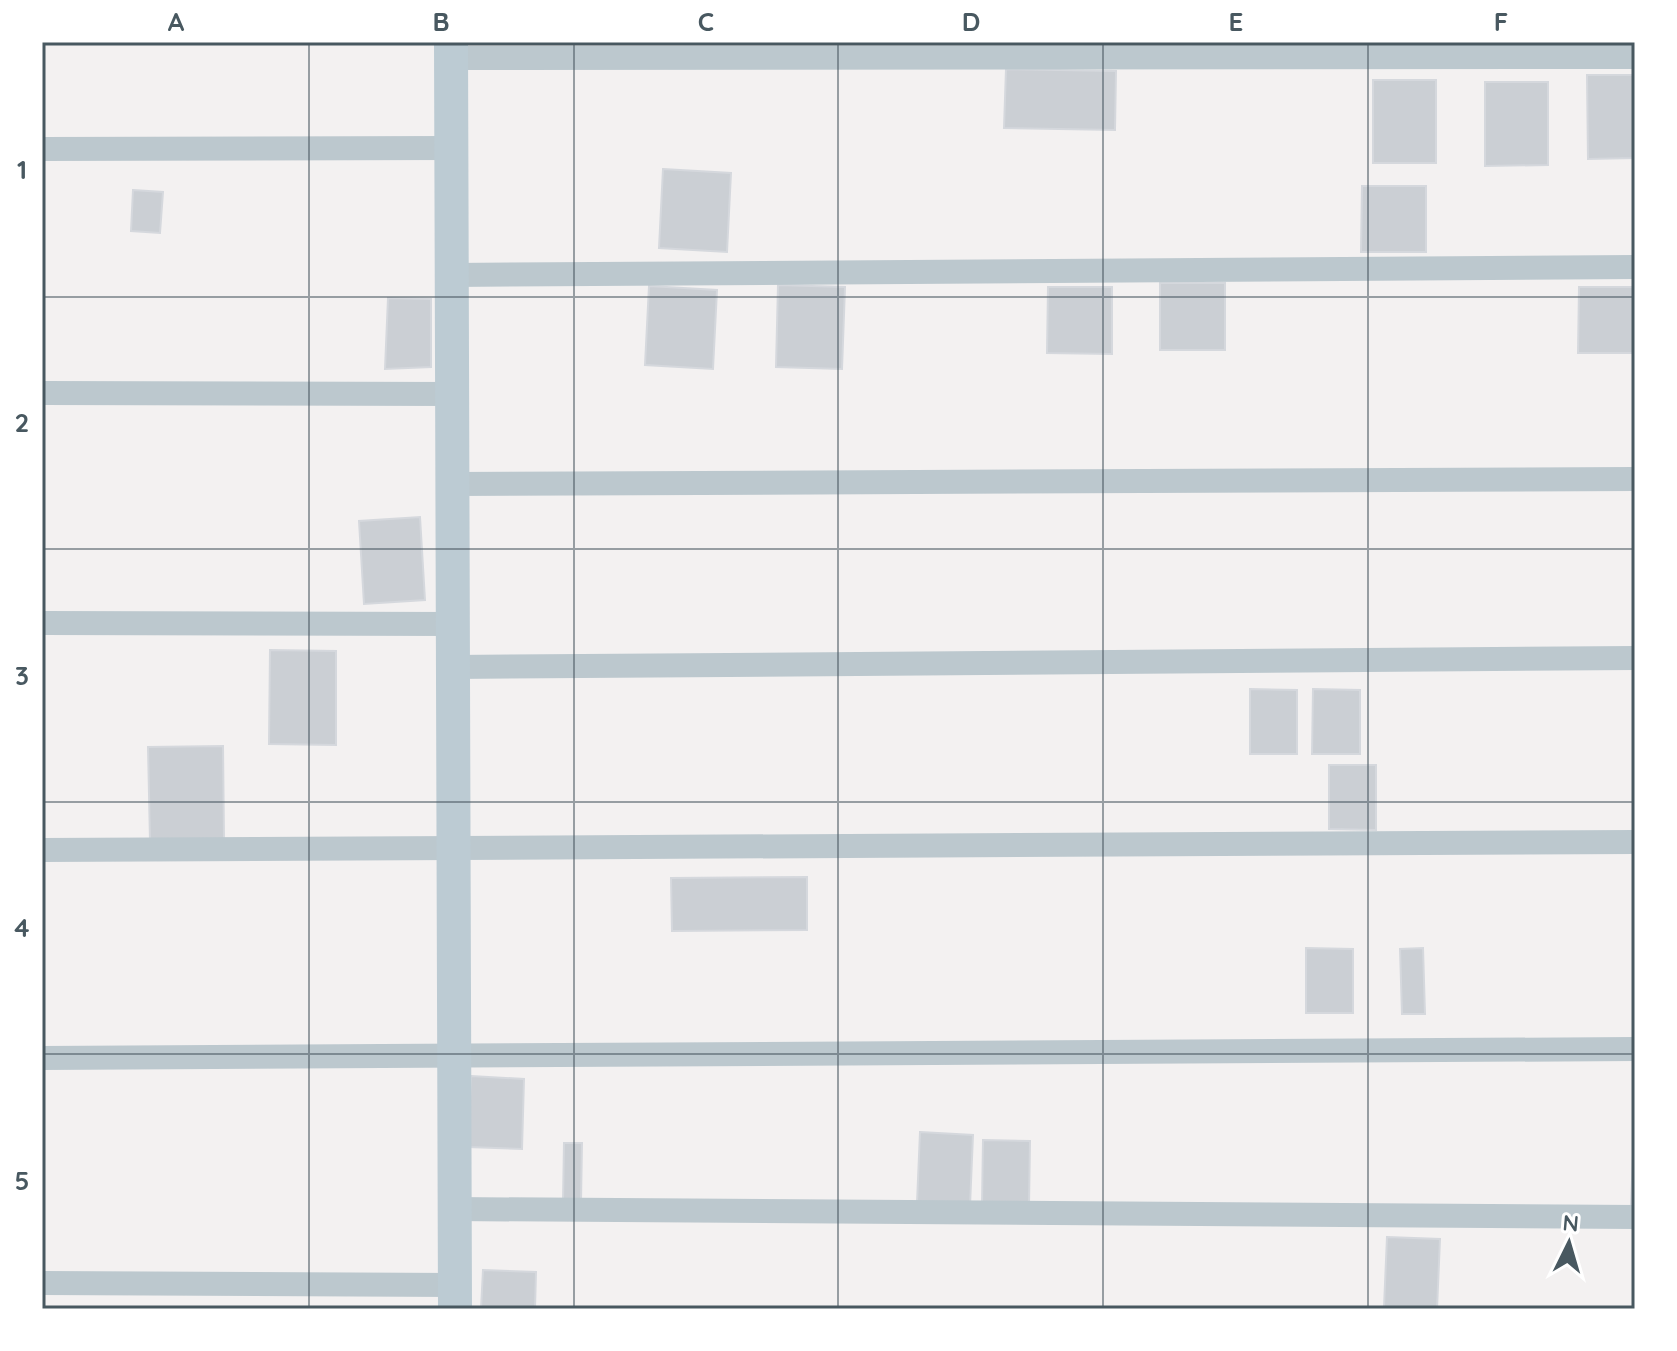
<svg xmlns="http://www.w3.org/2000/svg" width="1677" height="1351" font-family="Quicksand,sans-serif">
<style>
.building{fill:#cbcfd4;stroke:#d5d8dd;stroke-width:2}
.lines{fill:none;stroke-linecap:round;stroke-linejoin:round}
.street{stroke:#bcc8ce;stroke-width:24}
.secondary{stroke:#bccbd3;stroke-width:34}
.grid{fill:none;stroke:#485860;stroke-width:2;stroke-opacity:0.55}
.neatline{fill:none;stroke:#485860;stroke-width:3}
.grid-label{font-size:26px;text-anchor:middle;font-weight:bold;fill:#485860}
</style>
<rect width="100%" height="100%" fill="#f3f1f1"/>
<path class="building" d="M1006,69L1116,71L1115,130L1004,128Z
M1587,75H1635V158L1588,159Z
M1373,80H1436V163H1373Z
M1485,82H1548V165L1485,166Z
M663,169L731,173L727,252L659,248Z
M1362,186H1426V252H1361Z
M133,190L163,192L160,233L131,231Z
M1160,283H1225V350H1160Z
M778,285L845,287L842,369L776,367Z
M649,286L717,290L713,369L645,365Z
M1048,287H1112V354L1047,353Z
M1579,287H1635V353H1578Z
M388,298L431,299V367L385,369Z
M420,517L425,600L364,604L359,521Z
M270,650L336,651V745L269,744Z
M1250,689L1297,690V754H1250Z
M1313,689L1360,690V754H1312Z
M223,746L224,840L150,841L148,747Z
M1329,765H1376V830L1329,829Z
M807,877V930L672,931L671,878Z
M1306,948L1353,949V1013H1306Z
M1423,948L1425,1014H1402L1400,949Z
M471,1076L524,1079L522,1149L468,1147Z
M920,1132L973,1135L970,1206L917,1203Z
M1634,1133H1635V1204H1631Z
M983,1140L1030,1141L1029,1205H982Z
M564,1143H582L581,1202H563Z
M1387,1237L1440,1239L1437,1309L1384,1307Z
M483,1270L536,1272L535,1309H481Z"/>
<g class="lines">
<path class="street" d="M451,58L1635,57
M42,149L451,148
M452,275L1635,267
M42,393L452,394
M452,484L1635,479
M42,623L453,624
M453,667L1635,658
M42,850L1635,842
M42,1058L1635,1049
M454,1209L1635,1217
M42,1283L455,1285"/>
<path class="secondary" d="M451,42L455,1309"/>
</g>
<path class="grid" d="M309,42V1309M574,42V1309M838,42V1309M1103,42V1309M1368,42V1309M42,297H1635M42,549H1635M42,802H1635M42,1054H1635"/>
<rect width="1677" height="1351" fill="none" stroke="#ffffff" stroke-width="88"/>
<g transform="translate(1569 1243) rotate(5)" stroke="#ffffff" stroke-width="6" paint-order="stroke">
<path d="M0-6L14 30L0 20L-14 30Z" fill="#485860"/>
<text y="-12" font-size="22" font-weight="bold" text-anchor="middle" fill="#485860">N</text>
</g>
<rect x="44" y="44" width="1589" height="1263" class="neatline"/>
<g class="grid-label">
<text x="176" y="31">A</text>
<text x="441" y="31">B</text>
<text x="706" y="31">C</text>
<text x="971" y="31">D</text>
<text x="1236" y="31">E</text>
<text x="1501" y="31">F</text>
<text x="22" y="179">1</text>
<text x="22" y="432">2</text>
<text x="22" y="685">3</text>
<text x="22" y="937">4</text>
<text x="22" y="1190">5</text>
</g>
</svg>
